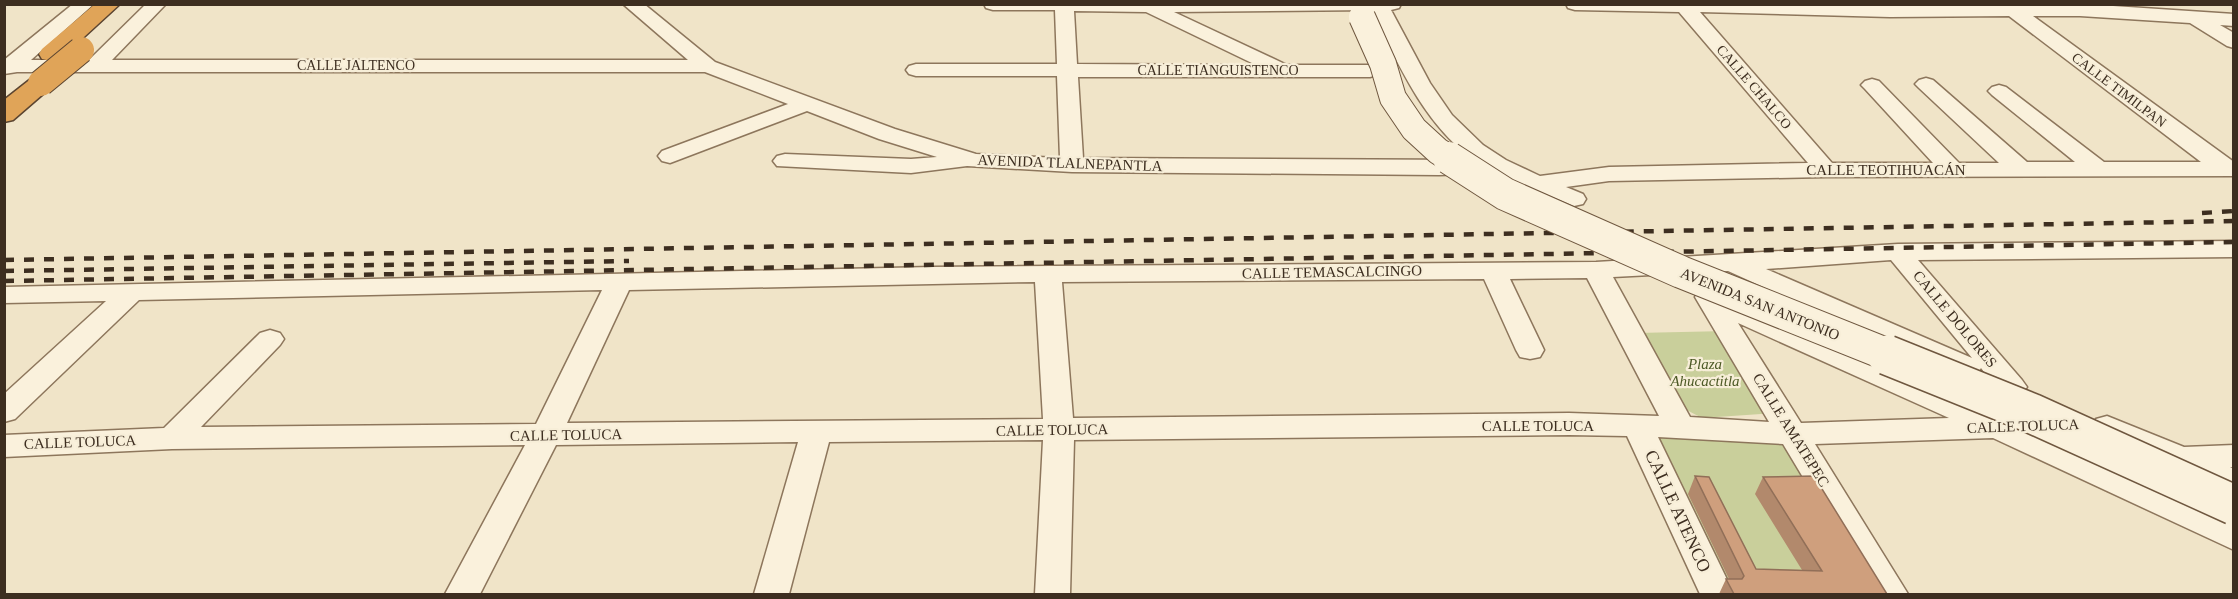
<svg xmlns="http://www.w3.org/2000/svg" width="2238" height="599" font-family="'Times New Roman',serif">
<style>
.green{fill:#c9cf9b}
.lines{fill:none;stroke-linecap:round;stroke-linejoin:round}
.street-casing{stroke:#8d765c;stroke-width:3}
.highway-casing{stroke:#5b4430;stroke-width:3}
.street{fill:#faf1dc;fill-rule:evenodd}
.highway{fill:#e0a458;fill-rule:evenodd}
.rail{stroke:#3d2e20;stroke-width:4.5;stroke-dasharray:10 10;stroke-linecap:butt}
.secondary-bridge-far2-casing{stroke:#6f573f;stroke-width:28;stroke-linecap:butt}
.secondary-bridge-far1-casing{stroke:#6f573f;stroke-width:34;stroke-linecap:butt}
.secondary-bridge-casing{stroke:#6f573f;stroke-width:42;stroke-linecap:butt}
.highway-bridge-casing{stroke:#5b4430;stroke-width:28;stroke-linecap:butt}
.secondary-bridge-far2{stroke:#faf1dc;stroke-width:26}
.secondary-bridge-far1{stroke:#faf1dc;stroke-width:32}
.secondary-bridge{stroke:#faf1dc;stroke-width:39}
.highway-bridge{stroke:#e0a458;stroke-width:26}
.wall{fill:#b2896c}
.building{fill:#cf9f7d;stroke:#916f58;stroke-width:1.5}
.labels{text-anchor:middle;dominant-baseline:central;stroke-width:4.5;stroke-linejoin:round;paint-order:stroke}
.far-street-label{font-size:14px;fill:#3d2e20;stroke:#f7eed8}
.street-label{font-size:15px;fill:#3d2e20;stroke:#f7eed8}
.park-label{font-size:15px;font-style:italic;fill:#4d5a26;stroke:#f7eed8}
.near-street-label{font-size:18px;fill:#3d2e20;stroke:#f7eed8}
</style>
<rect width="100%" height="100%" fill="#f0e4c8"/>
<path class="green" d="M1727,331L1776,413L1702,418L1677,405L1636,333Z
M1644,427L1791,438L1890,594H1719Z"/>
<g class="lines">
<g class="street-casing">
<path id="street" d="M73,4H94L31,60H89L146,4H166L112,60H688L623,4H644L715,62L895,129L976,154L1060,158L1057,76H916L909,74L906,70L909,66L916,64H1057L1055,10H993L986,8L984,4H1401L1399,8L1391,10L1430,83L1452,115L1483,145L1506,160L1540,176L1609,167L1808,163L1679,12L1575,10L1568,8L1566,4H2083L2234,14V26L2220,25L2234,33V48L2227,46L2190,23L2080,16H2033L2234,162V176L1826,177L1609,181L1566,187L1583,194L1586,199L1583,204L1574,206L1496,173L1439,175L1072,172L967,166L911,173L777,166L773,161L777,156L785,154L911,159L937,157L879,139L807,111L670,163L662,161L658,156L662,151L788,104L705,72H17L4,74V60ZM1372,10C1398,64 1424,124 1474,160L1083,158L1078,77H1370L1377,75L1380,71L1377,67L1370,65H1287L1174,12ZM1074,11L1146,12L1256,65L1077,64ZM1700,12L1890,17L2009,16L2201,162H2104L2006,87L1999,85L1992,87L1988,91L1992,95L2075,162H2027L1933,80L1926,78L1919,80L1915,84L1919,88L1999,163H1959L1879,81L1872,79L1865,81L1861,85L1865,89L1933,163H1832Z
M2234,241V257L1918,260L2022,380L2027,387L2022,394C2001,400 1993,384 1981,368L1977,374L1967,377L1957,374L1728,271L1613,277L1690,417L1769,422L1695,297L1698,291L1708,289L2000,416L2049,414L2060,418L2064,425L2060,432L2044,436L2234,522V550L1993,438L1815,444L1908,594H1873L1783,444L1658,437L1734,594H1700L1627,436L1569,435L1074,440L1070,594H1035L1043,440L829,442L789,594H754L798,442L556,445L480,594H445L525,445L172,449L4,457V435L164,428L260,333L270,330L280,333L284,339L280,345L201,427L536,424L602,290L139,300L15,419L4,422V394L106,301L4,303V287L932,267L1596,262L1898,244ZM1891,260L1972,358L1766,269ZM1587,278L1659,416L1569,413L1073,418L1062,282L1484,279L1516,350L1520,357L1530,359L1540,357L1544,350L1510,279ZM1035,282L1043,419L567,423L629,290ZM1738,323L1949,418L1801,423Z
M2107,416L2184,447L2234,445V467H2230L2234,469V494L2096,435L2092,427L2096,419Z"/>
</g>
<g class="highway-casing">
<path id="highway" d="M95,4H120L60,59L51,61L42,59L39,54L42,49Z
M41,75L50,78L54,83L50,88L13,120L4,122V100L32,78Z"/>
</g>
<use href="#street" class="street"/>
<use href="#highway" class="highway"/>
<path class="rail" d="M2202,213L2234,211
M4,260L2234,221
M4,271L629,261
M4,281L2234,242"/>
<g class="secondary-bridge-far2-casing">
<path id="secondary-bridge-far2" d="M1362,17L1383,64L1393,98L1414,129L1438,151L1452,160"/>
</g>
<g class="secondary-bridge-far1-casing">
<path id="secondary-bridge-far1" d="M1449,158L1505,194L1681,272L1891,356"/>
</g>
<g class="secondary-bridge-casing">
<path id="secondary-bridge" d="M1887,355L2031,413L2234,505"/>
</g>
<g class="highway-bridge-casing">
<path id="highway-bridge" d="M41,83L81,50"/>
</g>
<use href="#secondary-bridge-far2" class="secondary-bridge-far2"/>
<use href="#secondary-bridge-far1" class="secondary-bridge-far1"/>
<use href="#secondary-bridge" class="secondary-bridge"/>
<use href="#highway-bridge" class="highway-bridge"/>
</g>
<path class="wall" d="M1695,476L1756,569L1802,570L1755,494L1763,477L1887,594H1719L1726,579H1729L1688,494Z"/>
<path class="building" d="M1695,476L1709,477L1756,569L1822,571L1763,477L1814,476L1887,594H1734L1726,579H1742L1744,576Z"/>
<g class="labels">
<g class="far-street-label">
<text x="356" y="65">CALLE JALTENCO</text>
<text x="1218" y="70">CALLE TIANGUISTENCO</text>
<text transform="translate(1754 87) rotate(49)">CALLE CHALCO</text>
<text transform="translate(2119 90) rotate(37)">CALLE TIMILPAN</text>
</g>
<g class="street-label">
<text transform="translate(1070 163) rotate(2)">AVENIDA TLALNEPANTLA</text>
<text x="1886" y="170">CALLE TEOTIHUACÁN</text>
<text transform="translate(1332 272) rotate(-1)">CALLE TEMASCALCINGO</text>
<text transform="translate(1760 304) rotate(22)">AVENIDA SAN ANTONIO</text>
<text transform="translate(1955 319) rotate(50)">CALLE DOLORES</text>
<text x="1538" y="426">CALLE TOLUCA</text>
<text transform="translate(2023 426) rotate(-2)">CALLE TOLUCA</text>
<text transform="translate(1052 430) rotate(-1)">CALLE TOLUCA</text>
<text transform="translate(1791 430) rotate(58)">CALLE AMATEPEC</text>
<text transform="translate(566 435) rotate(-1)">CALLE TOLUCA</text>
<text transform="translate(80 442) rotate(-2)">CALLE TOLUCA</text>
</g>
<g class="park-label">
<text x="1705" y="364">Plaza<tspan x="1705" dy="17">Ahucactitla</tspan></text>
</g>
<g class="near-street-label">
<text transform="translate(1678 511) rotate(65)">CALLE ATENCO</text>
</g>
</g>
<rect width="2238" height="599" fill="none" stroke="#3d2e20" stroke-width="12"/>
</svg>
